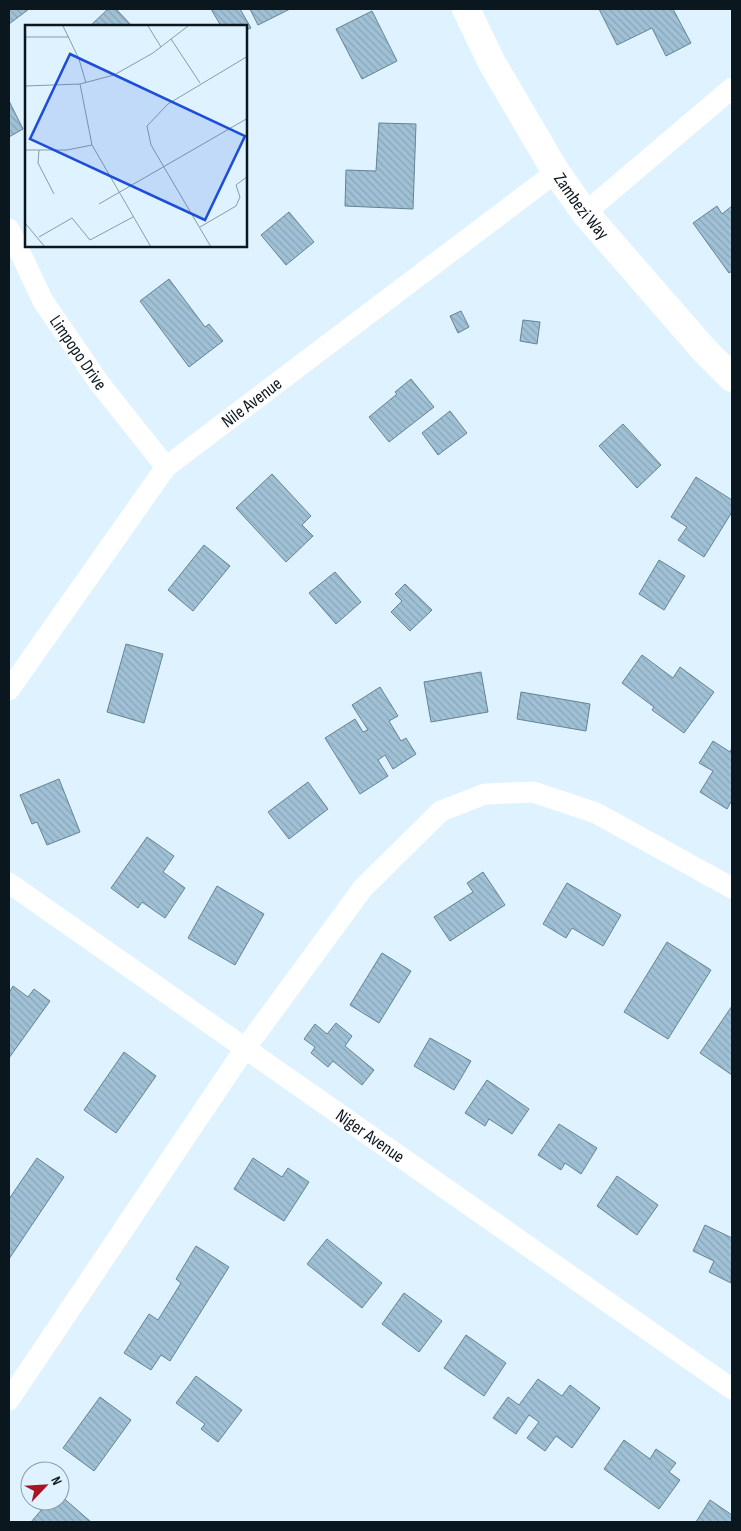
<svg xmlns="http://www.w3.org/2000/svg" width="741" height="1531" font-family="'Sofia Sans Condensed',sans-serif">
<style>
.building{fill:url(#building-back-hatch);stroke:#648395}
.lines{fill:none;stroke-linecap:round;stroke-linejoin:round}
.minor{stroke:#fff;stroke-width:21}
.secondary{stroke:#fff;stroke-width:28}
.labels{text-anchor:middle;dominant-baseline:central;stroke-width:4;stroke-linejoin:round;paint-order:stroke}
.street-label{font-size:18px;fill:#0b171e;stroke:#def3ff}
.inset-road{fill:none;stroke:#8a9ba5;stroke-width:1}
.view{fill:#1d4ed8;fill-opacity:0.15;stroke:#1d4ed8;stroke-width:2.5}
.inset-edge{fill:none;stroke:#0b171e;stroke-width:2.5}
</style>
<defs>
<pattern id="building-back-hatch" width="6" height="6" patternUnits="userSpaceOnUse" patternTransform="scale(1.25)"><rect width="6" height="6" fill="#a0c1d5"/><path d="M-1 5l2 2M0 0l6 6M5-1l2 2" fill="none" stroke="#88a5b6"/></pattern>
</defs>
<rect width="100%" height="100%" fill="#def3ff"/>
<path class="building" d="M9,9H29L9,24Z
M108,9H116L132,26H90Z
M211,9H240L251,28L246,30V26H221Z
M250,9H290L258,25Z
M599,9H673L691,43L666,56L652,28L617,45Z
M372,11L397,61L362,79L336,29Z
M9,101L23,129L9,137Z
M379,123L416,124L413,209L345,206L346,170L376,171Z
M717,206L722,214L732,206V271L729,273L693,223Z
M289,212L314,242L286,265L261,235Z
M169,279L205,327L209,324L223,341L189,367L140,301Z
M461,311L469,327L458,333L450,316Z
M523,320L540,322L537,344L520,341Z
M411,379L434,407L389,442L369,417L397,394L395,392Z
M450,411L467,433L438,455L422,433Z
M623,424L661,465L637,488L599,446Z
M272,474L311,516L302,525L313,536L286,562L236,508Z
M696,477L732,500V512L704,557L678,540L687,527L671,517Z
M204,545L230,566L193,611L168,590Z
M659,560L685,576L664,610L639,594Z
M335,572L361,602L336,624L309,593Z
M405,584L432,610L410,631L391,612L402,601L395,594Z
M126,644L163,654L144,723L107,712Z
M642,655L673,678L680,667L714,692L684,733L652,710L654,707L622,683Z
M481,672L488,712L431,722L424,682Z
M380,687L398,716L389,721L401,741L406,738L416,754L393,769L385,755L378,760L388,776L360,794L325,738L355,719L363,732L368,730L352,705Z
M521,692L590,704L586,731L517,719Z
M713,741L730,752L732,748V800L727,809L700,792L713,771L699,763Z
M59,779L80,832L47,845L37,822L32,824L20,795Z
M308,782L328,809L289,839L268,812Z
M147,837L174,856L163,872L185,888L165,918L142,902L138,908L111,888Z
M483,872L505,905L450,941L434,917L473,892L467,883Z
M567,883L621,915L603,946L572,928L566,938L543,924Z
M217,886L264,914L235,965L188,938Z
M667,942L711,970L668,1039L624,1012Z
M382,953L411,971L379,1023L350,1005Z
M13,986L28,997L34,989L50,1001L9,1058V993Z
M732,1006V1075L700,1053Z
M336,1023L352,1036L345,1046L374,1070L362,1085L333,1061L328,1067L311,1053L315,1047L304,1039L315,1024L327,1034Z
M430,1038L471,1061L454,1090L414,1066Z
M124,1052L156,1076L116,1133L84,1110Z
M487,1080L529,1109L512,1134L489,1119L485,1126L465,1113Z
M559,1124L597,1148L581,1174L565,1163L561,1170L538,1155Z
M37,1158L64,1177L9,1259V1199Z
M253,1158L282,1177L288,1168L309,1182L284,1221L234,1189Z
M617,1176L658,1205L637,1235L597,1206Z
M705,1225L732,1238L731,1283L709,1272L714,1261L693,1251Z
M327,1239L382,1283L362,1308L307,1264Z
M196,1246L229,1267L170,1361L161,1355L151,1370L124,1353L149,1314L158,1320L181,1283L176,1279Z
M404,1293L442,1321L419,1352L382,1324Z
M466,1335L506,1363L484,1396L444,1368Z
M196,1376L242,1410L218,1442L201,1429L205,1424L176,1403Z
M538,1379L562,1396L570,1385L600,1408L572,1448L556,1436L545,1451L527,1438L539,1422L529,1415L516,1434L493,1418L508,1397L519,1405Z
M100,1397L131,1420L94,1471L63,1448Z
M624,1440L650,1459L656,1449L676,1463L669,1472L680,1480L659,1509L604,1469Z
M60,1495L91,1522H31L49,1501H60Z
M710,1500L732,1515V1522H696Z"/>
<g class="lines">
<g class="minor">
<path d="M585,213L732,88"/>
<path id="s1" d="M9,229L43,301L100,384L166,467"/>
<path id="s2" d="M9,690L166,467L556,172"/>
<path id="s3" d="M9,883L732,1389"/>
<path d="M9,1400L244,1050L363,888L441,811L485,794L533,792L596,813L732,888"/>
</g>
<path class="secondary" id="s4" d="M466,9L492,63L556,172L585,213L705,351L732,378"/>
</g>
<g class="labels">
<g class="street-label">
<text stroke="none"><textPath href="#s4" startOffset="229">Zambezi Way</textPath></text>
<text stroke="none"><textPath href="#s1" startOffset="142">Limpopo Drive</textPath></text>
<text stroke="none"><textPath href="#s2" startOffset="380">Nile Avenue</textPath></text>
<text stroke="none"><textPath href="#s3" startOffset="441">Niger Avenue</textPath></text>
</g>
</g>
<g transform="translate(25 25)">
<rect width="222" height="222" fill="#def3ff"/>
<path class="inset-road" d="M38,1L54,34L61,58M123,1L136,22M0,12H44M146,14L175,58M55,59L67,120L126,222M0,61L55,59L89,50L128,28L163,1M0,125H42L67,120M14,125L13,138L29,169M74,179L223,93M0,198L20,222M175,202L211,181L215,172L211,160L223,151M14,212L47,193L65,215L108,192M186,222L126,120L122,101L143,79L223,31"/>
<path class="view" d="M45,29L220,111L180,195L5,114Z"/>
<rect width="222" height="222" class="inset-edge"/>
</g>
<rect width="741" height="1531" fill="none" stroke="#0b171e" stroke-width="20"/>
<g transform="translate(45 1486) rotate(65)"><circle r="24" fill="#def3ff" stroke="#8a9ba5"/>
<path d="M0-4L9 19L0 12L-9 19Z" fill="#aa1423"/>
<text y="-8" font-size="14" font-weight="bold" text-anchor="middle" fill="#0b171e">N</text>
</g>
</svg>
